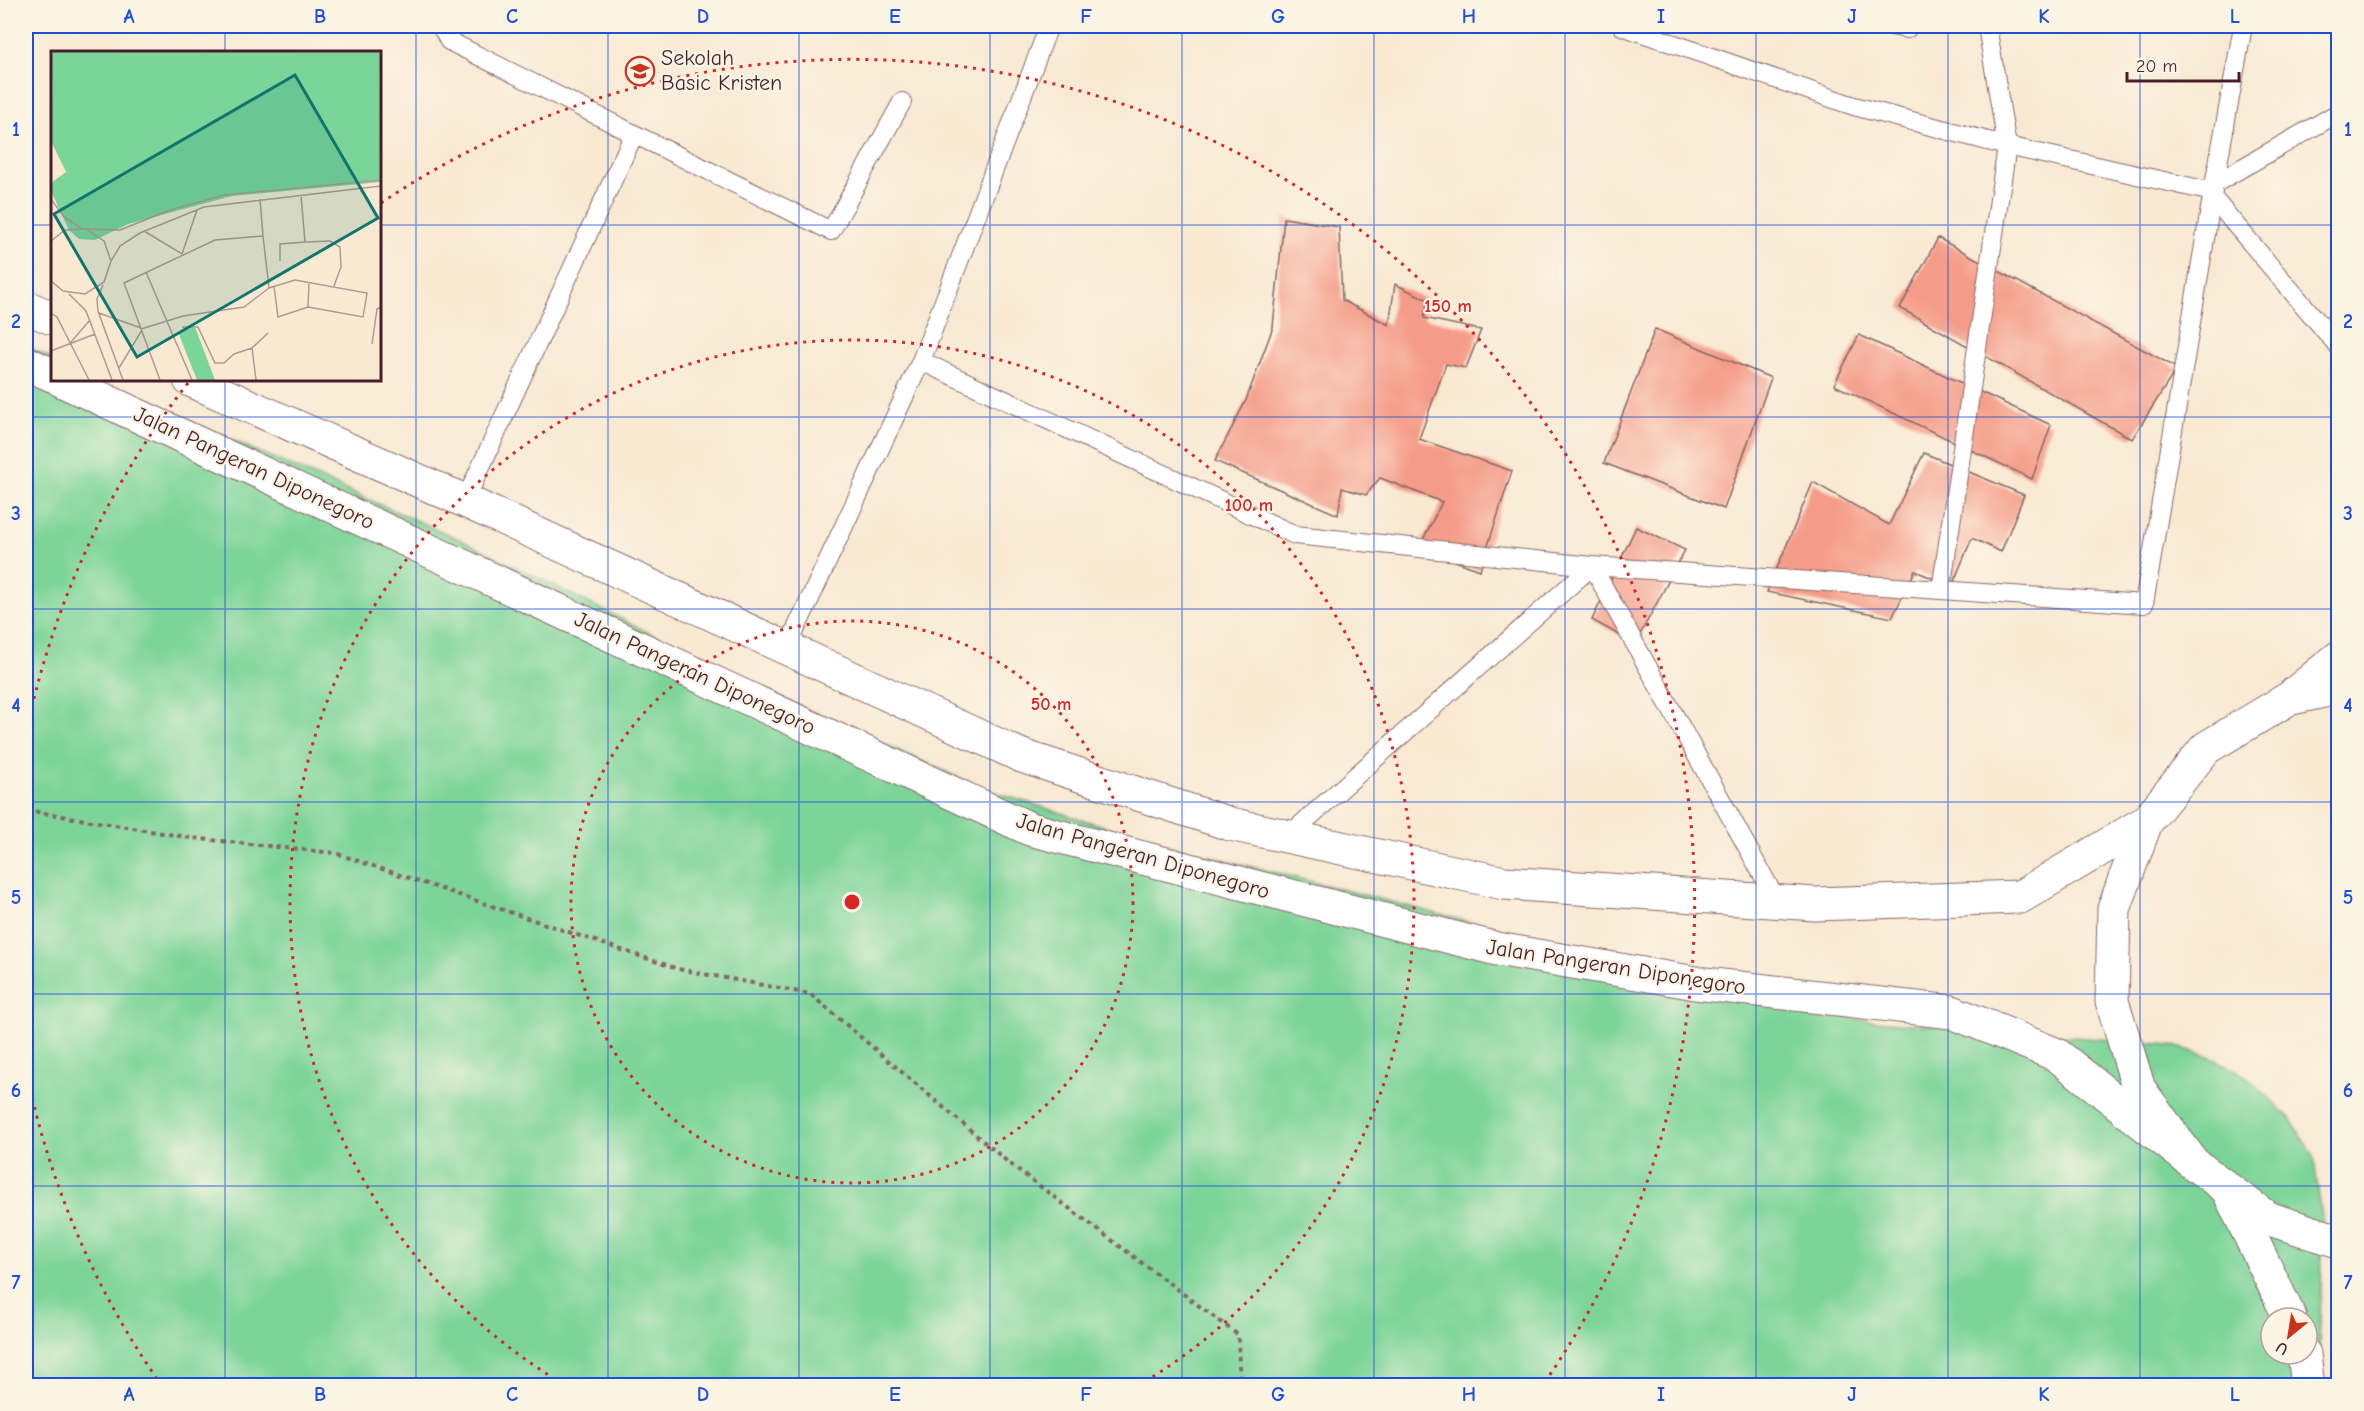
<svg xmlns="http://www.w3.org/2000/svg" width="2364" height="1411" font-family="'Comic Neue',sans-serif">
<style>
.green{fill:#7bd499;stroke:#627a62;stroke-width:1.5;fill-rule:evenodd}
.building{fill:#f49c88}
.lines{fill:none;stroke-linecap:round;stroke-linejoin:round}
.service-casing{stroke:#876666;stroke-width:20}
.secondary-casing{stroke:#876666;stroke-width:35}
.trunk-casing{stroke:#876666;stroke-width:35}
.path{stroke:#876666;stroke-width:4;stroke-dasharray:4.5 4.5;stroke-linecap:butt}
.service{stroke:#fff;stroke-width:18}
.secondary{stroke:#fff;stroke-width:33}
.trunk{stroke:#fff;stroke-width:33}
.grid{fill:none;stroke:#1d4ed8;stroke-width:1.5;stroke-opacity:0.55}
.ring{fill:none;stroke:#d62828;stroke-width:3;stroke-dasharray:3 6}
.labels{text-anchor:middle;dominant-baseline:central;stroke-width:4.5;stroke-linejoin:round;paint-order:stroke}
.poi-label{font-size:22px;fill:#4a1f2b;stroke:#fcf5e5;text-anchor:start}
.street-label{font-size:22px;fill:#4a1f2b;stroke:#fcf5e5}
.inset-road{fill:none;stroke:#b29890;stroke-width:1.5}
.view{fill:#0f766e;fill-opacity:0.15;stroke:#0f766e;stroke-width:3}
.inset-edge{fill:none;stroke:#4a1f2b;stroke-width:3}
.centre{fill:#d62828;stroke:#fcf5e5;stroke-width:3}
.ring-label{font-size:18px;text-anchor:middle;font-weight:bold;fill:#d62828;stroke:#fcf5e5;stroke-width:4.5;stroke-linejoin:round;paint-order:stroke}
.neatline{fill:none;stroke:#1d4ed8;stroke-width:2}
.grid-label{font-size:20px;text-anchor:middle;font-weight:bold;fill:#1d4ed8}
</style>
<rect width="100%" height="100%" fill="#fcf5e5"/>
<filter id="ink" filterUnits="userSpaceOnUse"><feTurbulence type="fractalNoise" baseFrequency=".0167" numOctaves="2"/><feDisplacementMap in="SourceGraphic" scale="12" xChannelSelector="R" yChannelSelector="G"/><feConvolveMatrix kernelMatrix="1 2 1 2 8 2 1 2 1" color-interpolation-filters="sRGB"/></filter>
<filter id="wash" filterUnits="userSpaceOnUse"><feTurbulence type="fractalNoise" baseFrequency=".008" numOctaves="4" result="noise"/><feDisplacementMap in="SourceGraphic" scale="24" xChannelSelector="R" yChannelSelector="G"/><feGaussianBlur stdDeviation="1.35" result="paint"/><feColorMatrix in="noise" values="0 0 0 0 0 0 0 0 0 0 0 0 0 0 0 0 0 1.4 0 .05"/><feComposite in="paint" operator="in"/></filter>
<g filter="url(#wash)">
<rect width="100%" height="100%" fill="#f8e9d3"/>
<path class="green" d="M26,346L52,359V380L176,416L459,539L786,700L981,788L1144,839L1481,925L1678,979L1863,1020L2172,1045L2212,1058L2244,1074L2289,1117L2313,1154L2323,1225L2318,1385L26,1386ZM2271,1318H2307V1354H2271Z"/>
<g id="blocks">
<path class="building" d="M1284,218L1339,227L1342,300L1389,325L1395,284L1428,300L1424,318L1481,330L1466,368L1446,364L1419,439L1512,471L1480,570L1419,548L1442,502L1380,478L1366,495L1342,488L1338,515L1215,461L1246,400L1273,327Z
M1938,238L2177,368L2132,439L1900,308Z
M1655,329L1771,378L1724,509L1604,463Z
M1859,335L2051,425L2032,479L1834,385Z
M1924,453L2024,495L2001,552L1972,538L1952,586L1915,571L1892,618L1767,592L1813,482L1889,525Z
M1636,527L1685,550L1635,644L1592,620Z"/>
</g>
</g>
<g filter="url(#ink)">
<use href="#blocks" fill-opacity="0" stroke="#876666" stroke-width="1.5"/>
<g class="lines">
<g class="service-casing">
<path id="service" d="M441,26L449,41L634,134
M1622,26L1854,106L2007,146L2213,192
M1892,26L1907,29
M2214,184L2338,113
M2212,197L2338,346
M921,361L1049,26
M465,501L634,134L831,231L902,102
M1941,590L2007,146L1987,26
M787,648L921,361L1295,535L1592,566L2144,604L2212,197L2243,26
M1287,837L1592,566L1777,901"/>
</g>
<g class="secondary-casing">
<path id="secondary" d="M2228,1190L2290,1318
M2304,1354L2308,1386"/>
</g>
<g class="trunk-casing">
<path id="trunk" d="M26,307L52,318
M26,363L52,375
M61,380L1030,829L1497,949L1696,983L1952,1012L2057,1055L2193,1163
M190,380L465,501L1022,756L1230,824L1504,883L1815,904L2020,897L2146,822
M2338,688L2288,699L2206,748L2146,822L2114,909L2112,1001L2139,1089L2193,1163L2267,1218L2338,1241
M2294,694L2338,658"/>
</g>
<path class="path" d="M26,810L192,838L335,853L678,969L810,994L1009,1163L1238,1335L1240,1386"/>
<use href="#service" class="service"/>
<use href="#secondary" class="secondary"/>
<use href="#trunk" class="trunk"/>
</g>
</g>
<path class="grid" d="M225,26V52M416,26V1386M608,26V1386M799,26V1386M990,26V1386M1182,26V1386M1374,26V1386M1565,26V1386M1756,26V1386M1948,26V1386M2140,26V1386M26,225H52M380,225H2338M225,380V1386M26,417H2338M26,609H2338M26,802H2338M26,994H2338M26,1186H2338"/>
<g class="ring">
<circle cx="852" cy="902" r="281"/>
<path d="M563 1384A562 562 0 1 1 1141 1384"/>
<path d="M157 1379A843 843 0 0 1 26 1070M26 734A843 843 0 0 1 188 383M381 203A843 843 0 0 1 1547 1379"/>
</g>
<defs>
<g id="school-ring" transform="scale(1.5)"><circle r="9.5" fill="#fcf5e5" stroke="#c8321e" stroke-width="1.5"/><path d="M0-5L7-2L0 1L-7-2ZM-4 1L0 2.5L4 1V4Q0 6-4 4Z" fill="#c8321e"/></g>
</defs>
<g fill-rule="evenodd">
<use href="#school-ring" x="640" y="71"/>
</g>
<g class="labels">
<g class="poi-label">
<text x="661" y="58">Sekolah<tspan x="661" dy="25">Basic Kristen</tspan></text>
</g>
<g class="street-label">
<text transform="translate(254 468) rotate(25)">Jalan Pangeran Diponegoro</text>
<text transform="translate(695 673) rotate(25)">Jalan Pangeran Diponegoro</text>
<text transform="translate(1143 856) rotate(16)">Jalan Pangeran Diponegoro</text>
<text transform="translate(1616 967) rotate(9)">Jalan Pangeran Diponegoro</text>
</g>
</g>
<g transform="translate(51 51)">
<rect width="330" height="330" fill="#f8e9d3"/>
<path d="M0,1H330V131L181,145L77,173L44,189L28,188L18,179L0,140V132L15,121L0,90ZM144,276L164,329H146L127,281Z" fill="#7bd499"/>
<path class="inset-road" d="M0,148L13,166L30,177M35,178L69,179L119,159L173,144L330,129M93,180L131,203L146,159M0,190L14,179L35,178L53,190L60,210L53,231L34,243L12,240L0,230M254,191L279,190L289,196L290,216L283,235M60,210L69,195L89,182L153,156L330,135M229,210V193L254,191L250,144M95,221L141,329M52,234L46,248L47,260L72,329M218,237L244,229L316,242L312,266L257,256L227,266L223,235M18,243L35,260L61,329M257,256L258,231M0,262L6,266L38,329M48,262L90,277M131,276H147L164,312H173L183,303L201,297M90,278L132,265L193,256L218,237L212,185M20,291L39,269M321,293L326,258L330,256M0,300L44,283M68,317L91,279M109,329L73,232L164,189L212,185L209,148M205,329L201,297L217,282"/>
<path class="view" d="M244,24L327,167L86,306L3,163Z"/>
<rect width="330" height="330" class="inset-edge"/>
</g>
<circle cx="852" cy="902" r="9" class="centre"/>
<g class="ring-label">
<text x="1448" y="312">150 m</text>
<text x="1249" y="511">100 m</text>
<text x="1051" y="710">50 m</text>
</g>
<rect width="2364" height="1411" fill="none" stroke="#fcf5e5" stroke-width="66"/>
<g transform="translate(2289 1336) rotate(210)"><circle r="28" fill="#fcf5e5" stroke="#b59f9b" stroke-width="1.5"/>
<path d="M0-4.5L10 22L0 15L-10 22Z" fill="#c8321e"/>
<text y="-9" font-size="16" font-weight="bold" text-anchor="middle" fill="#4a1f2b">U</text>
</g>
<path d="M2127 72v9h112v-9" fill="none" stroke="#4a1f2b" stroke-width="3"/>
<text x="2136" y="72" font-size="18" fill="#4a1f2b" stroke="#fcf5e5" stroke-width="4.5" paint-order="stroke">20 m</text>
<rect x="33" y="33" width="2298" height="1345" class="neatline"/>
<g class="grid-label">
<text x="129" y="23">A</text>
<text x="320" y="23">B</text>
<text x="512" y="23">C</text>
<text x="703" y="23">D</text>
<text x="895" y="23">E</text>
<text x="1086" y="23">F</text>
<text x="1278" y="23">G</text>
<text x="1469" y="23">H</text>
<text x="1661" y="23">I</text>
<text x="1852" y="23">J</text>
<text x="2044" y="23">K</text>
<text x="2235" y="23">L</text>
<text x="16" y="136">1</text>
<text x="2348" y="136">1</text>
<text x="16" y="328">2</text>
<text x="2348" y="328">2</text>
<text x="16" y="520">3</text>
<text x="2348" y="520">3</text>
<text x="16" y="712">4</text>
<text x="2348" y="712">4</text>
<text x="16" y="904">5</text>
<text x="2348" y="904">5</text>
<text x="16" y="1097">6</text>
<text x="2348" y="1097">6</text>
<text x="16" y="1289">7</text>
<text x="2348" y="1289">7</text>
<text x="129" y="1401">A</text>
<text x="320" y="1401">B</text>
<text x="512" y="1401">C</text>
<text x="703" y="1401">D</text>
<text x="895" y="1401">E</text>
<text x="1086" y="1401">F</text>
<text x="1278" y="1401">G</text>
<text x="1469" y="1401">H</text>
<text x="1661" y="1401">I</text>
<text x="1852" y="1401">J</text>
<text x="2044" y="1401">K</text>
<text x="2235" y="1401">L</text>
</g>
</svg>
